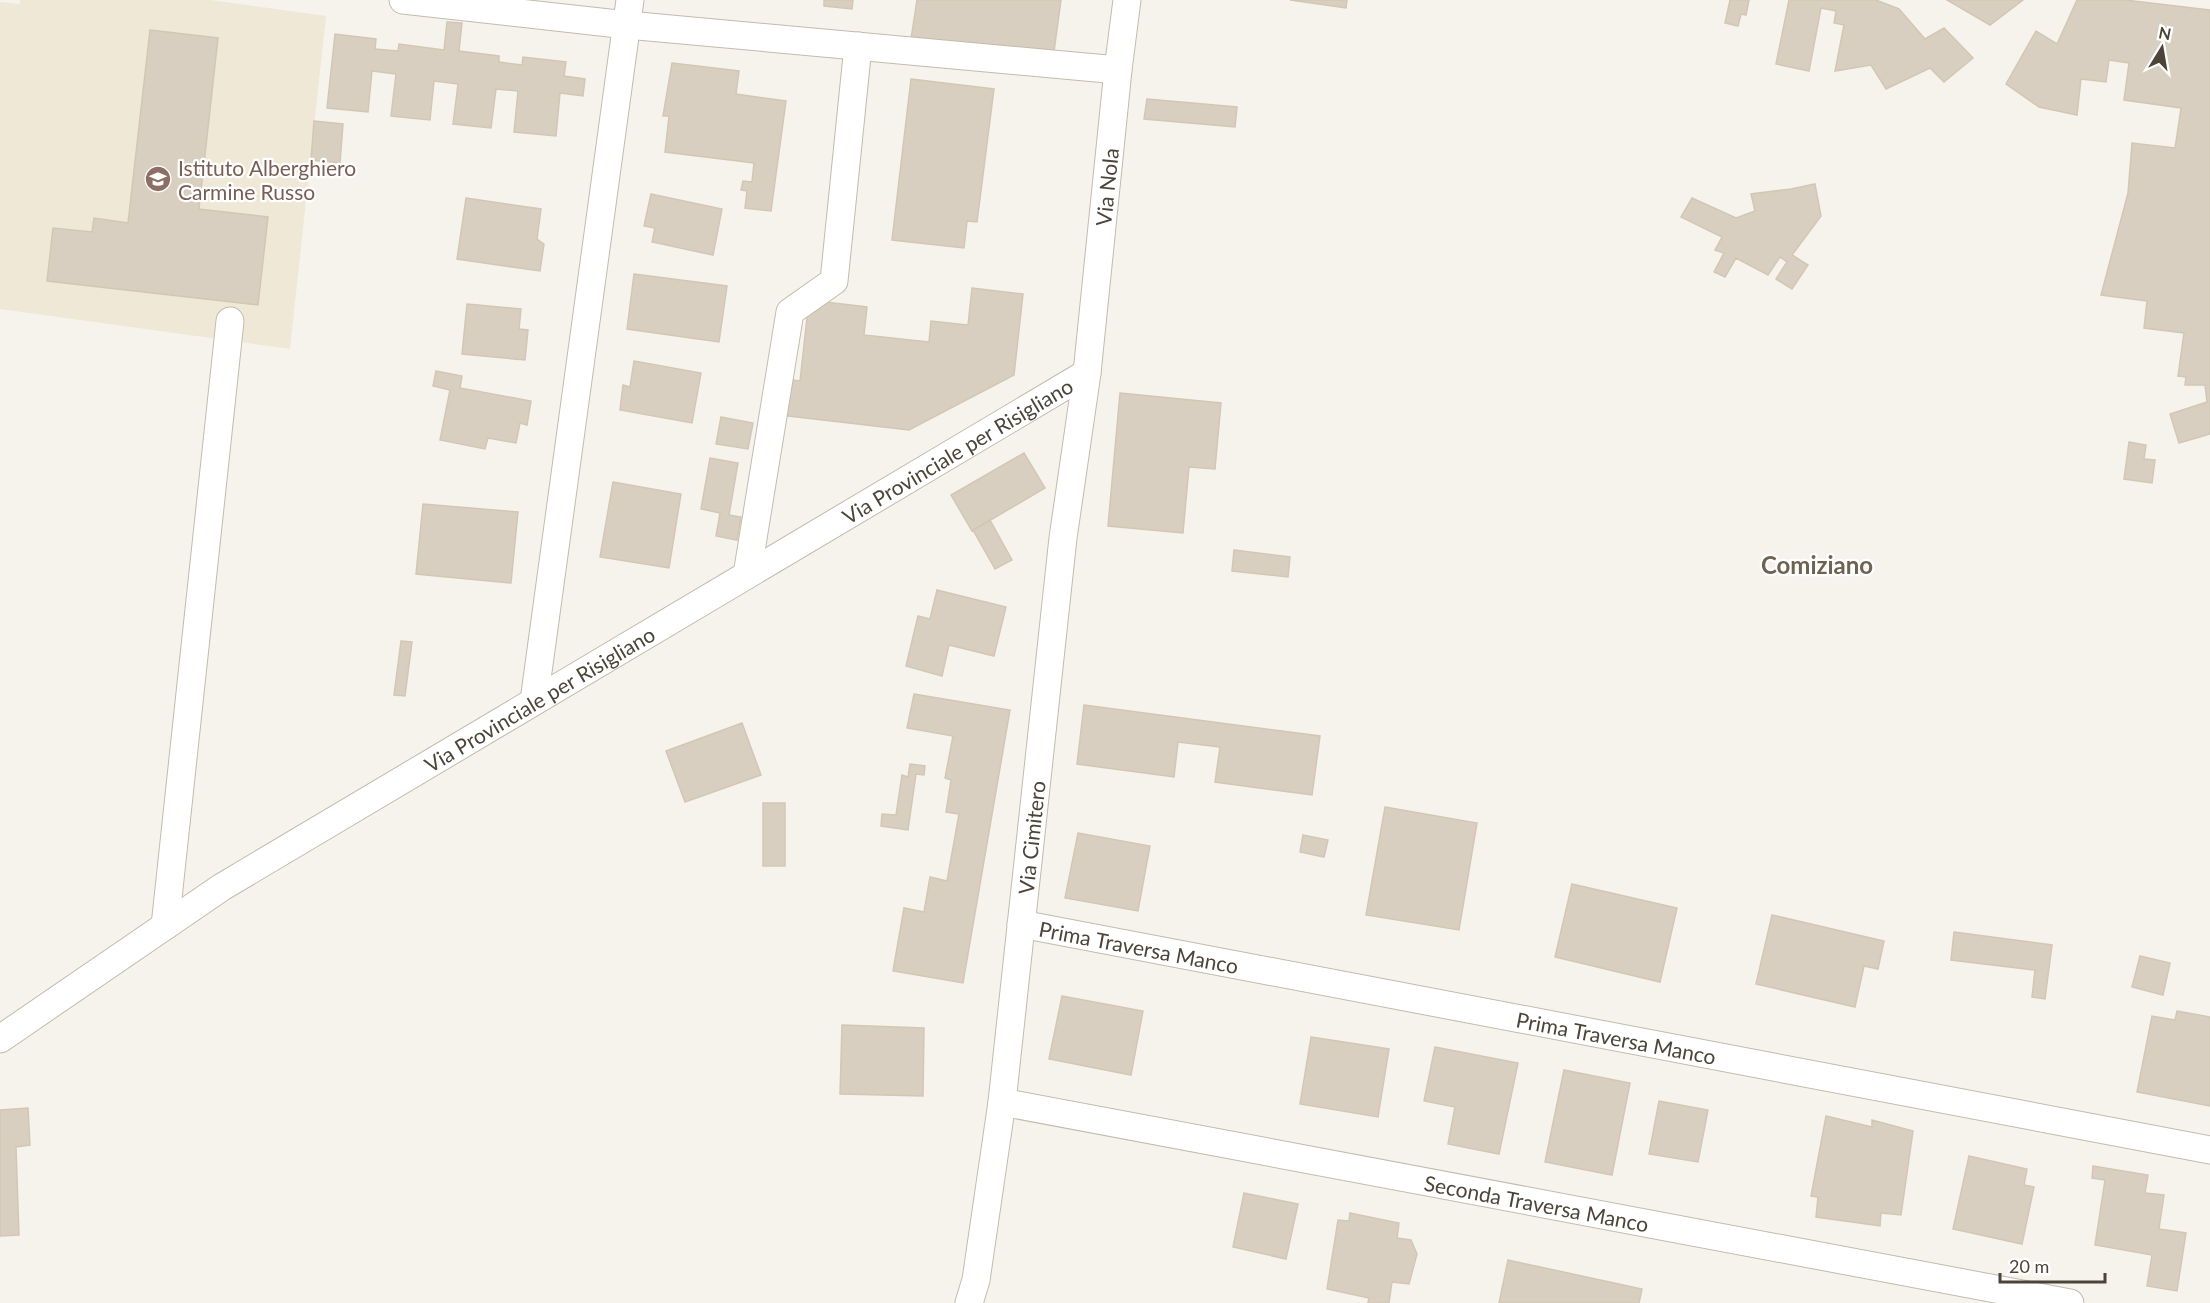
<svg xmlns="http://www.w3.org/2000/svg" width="2210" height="1303" font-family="Lato,sans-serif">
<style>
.education{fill:#efe8d6}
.building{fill:#d8cfc1;stroke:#d3c7b4;stroke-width:1.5}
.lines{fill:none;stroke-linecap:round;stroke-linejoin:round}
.minor-casing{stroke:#c2bbae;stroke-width:29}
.minor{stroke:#fff;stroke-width:27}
.labels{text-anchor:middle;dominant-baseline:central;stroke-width:4.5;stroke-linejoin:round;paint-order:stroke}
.education-label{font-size:21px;fill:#785e54;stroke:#fff;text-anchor:start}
.street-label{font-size:21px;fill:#4b4439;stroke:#fff}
.quarter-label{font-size:24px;font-weight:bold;fill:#6e6250;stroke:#fff}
</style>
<rect width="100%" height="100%" fill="#f6f3ec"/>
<path class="education" d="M20,0H210L326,16L290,349L0,309V2L20,4Z"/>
<path class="building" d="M824,0H853L852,9L824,6Z
M917,0H1061L1053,59L911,39Z
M1290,0H1347L1346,8Z
M1730,0H1749L1746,15L1741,14L1738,26L1725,23Z
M1789,0H1876L1899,9L1925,39L1944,28L1973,58L1944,82L1930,68L1886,89L1871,65L1835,71L1844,25L1834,23L1836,11L1821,8L1809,71L1776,64Z
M1947,0H2023L1990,25Z
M2077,0H2125L2210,10V434L2179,443L2170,414L2207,402L2205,385H2185L2186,377L2178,376L2184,333L2144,328L2147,301L2101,295L2128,193L2132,143L2175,148L2181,108L2124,100L2129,63L2109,60L2106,82L2081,79L2077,115L2039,107L2006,84L2036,31L2057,44Z
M447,22L462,23L459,51L499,56V62L522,65L523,57L566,62L564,76L585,79L583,96L560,93L556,136L514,132L518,91L496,89L491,128L453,124L458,84L434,81L430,120L391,116L396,74L372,71L368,112L327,108L335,34L376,39L375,49L398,51L399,44L444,50Z
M150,30L218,38L199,209L268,217L258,305L47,281L53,228L92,232L94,218L128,223Z
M672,63L739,71L736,94L786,101L771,211L745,208L747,191L741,190L743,181L752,182L754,163L665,152L669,116H663Z
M911,79L994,89L977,222L967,221L964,248L892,240Z
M1147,99L1237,107L1235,127L1144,119Z
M314,121L343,124L340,163L311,160Z
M1815,184L1821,216L1792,255L1808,265L1792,289L1776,279L1787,262L1780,257L1768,275L1736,258L1725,277L1714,272L1724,253L1715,250L1722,237L1681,217L1692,198L1736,218L1755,211L1751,194L1791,189Z
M651,194L722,209L713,255L652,242L655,228L644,226Z
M466,198L541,209L537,239L544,244L540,271L457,259Z
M634,274L727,286L719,342L627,329Z
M972,288L1023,294L1014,375L909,430L780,415L785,379L800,381L809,300L867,307L864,335L929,342L931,321L968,325Z
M467,304L521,309L519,329L528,330L525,360L462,354Z
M634,361L701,373L692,423L620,410L623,385L630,387Z
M436,371L462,376L460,388L531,401L527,425L520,423L516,443L488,438L485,449L440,440L450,390L433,386Z
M1120,393L1221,403L1215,469L1189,467L1183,533L1108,526Z
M721,417L753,423L748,449L716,444Z
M2129,442L2146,445L2144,459L2155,460L2152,483L2124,479Z
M1024,453L1045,488L972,531L951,495Z
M710,458L738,463L729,515L741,517L737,540L716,536L720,513L701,509Z
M613,482L681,494L669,568L600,557Z
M423,504L518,512L511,583L416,574Z
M990,520L1012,560L995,569L973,530Z
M1234,550L1290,557L1288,577L1232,571Z
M937,590L1006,607L994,656L949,645L942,676L906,666L918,616L930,619Z
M401,641L412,642L405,696L394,695Z
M914,694L1010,710L963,983L893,971L904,908L924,912L930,877L947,881L959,814L946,812L951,780L945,778L953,736L907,728Z
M1084,705L1320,736L1312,795L1215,782L1220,747L1178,742L1174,777L1077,764Z
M742,723L761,775L685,802L666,751Z
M910,764L925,766L924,775L916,774L908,830L881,826L882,814L896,815L902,775L908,777Z
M763,803H785V866H763Z
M1385,807L1477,823L1459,930L1366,915Z
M1078,833L1150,846L1138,911L1065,898Z
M1303,835L1328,840L1324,857L1300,852Z
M1572,884L1677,908L1660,982L1555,957Z
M1772,915L1884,941L1878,969L1864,966L1855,1007L1756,984Z
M1954,932L2052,945L2045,999L2032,997L2035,970L1951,960Z
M2140,956L2170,963L2163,995L2132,987Z
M1062,996L1143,1011L1131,1075L1049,1059Z
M2177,1011L2210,1017V1106L2137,1092L2152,1016L2175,1020Z
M842,1025L924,1028L923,1096L840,1094Z
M1311,1037L1389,1049L1378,1117L1300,1104Z
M1435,1047L1518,1063L1499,1154L1448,1144L1455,1107L1424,1101Z
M1564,1070L1630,1083L1612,1175L1545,1162Z
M1659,1101L1708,1110L1698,1162L1649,1154Z
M28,1108L30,1145L16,1147L19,1235L0,1236V1110Z
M1826,1116L1872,1127V1120L1913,1131L1901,1215L1881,1213L1880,1226L1816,1217L1818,1197L1811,1196Z
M1969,1156L2027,1169L2024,1185L2034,1187L2022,1244L1953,1229Z
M2093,1166L2148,1175L2145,1193L2164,1195L2159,1229L2186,1233L2177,1291L2147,1286L2152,1255L2095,1245L2105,1180L2092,1178Z
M1244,1193L1298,1204L1286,1259L1233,1247Z
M1350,1213L1399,1223L1397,1238L1411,1240L1417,1254L1409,1284L1392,1282L1389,1303H1368L1369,1298L1327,1289L1338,1220L1349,1221Z
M1508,1260L1642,1289L1639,1303H1499Z"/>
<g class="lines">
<g class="minor-casing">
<g id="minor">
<path d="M403,0L627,25L1118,70"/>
<path d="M747,575L790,312L834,281L858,46"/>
<path d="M534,701L630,0"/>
<path id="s1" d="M1021,924L2210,1150"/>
<path d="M165,926L230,321"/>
<path id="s2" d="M0,1039L222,887L1087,373"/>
<path id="s3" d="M1002,1102L2070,1303"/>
<path id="s4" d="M969,1303L976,1280L1002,1102L1063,538L1087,373L1118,70L1127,0"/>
</g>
</g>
<use href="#minor" class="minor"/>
</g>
<defs>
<g id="school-disc" transform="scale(1.35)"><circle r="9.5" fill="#8d6e63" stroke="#fff"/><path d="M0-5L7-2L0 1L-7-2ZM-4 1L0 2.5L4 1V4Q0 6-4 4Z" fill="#fff"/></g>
</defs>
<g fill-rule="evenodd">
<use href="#school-disc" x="158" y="179"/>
</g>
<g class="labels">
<g class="education-label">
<text x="178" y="167">Istituto Alberghiero<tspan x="178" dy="24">Carmine Russo</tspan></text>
</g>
<g class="street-label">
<text stroke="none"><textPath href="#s4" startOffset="1125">Via Nola</textPath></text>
<text stroke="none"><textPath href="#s2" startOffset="1124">Via Provinciale per Risigliano</textPath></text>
<text stroke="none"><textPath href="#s2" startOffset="638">Via Provinciale per Risigliano</textPath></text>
<text stroke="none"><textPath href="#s4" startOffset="470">Via Cimitero</textPath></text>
<text stroke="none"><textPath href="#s1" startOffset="120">Prima Traversa Manco</textPath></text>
<text stroke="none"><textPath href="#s1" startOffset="606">Prima Traversa Manco</textPath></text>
<text stroke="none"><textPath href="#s3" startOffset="544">Seconda Traversa Manco</textPath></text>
</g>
<g class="quarter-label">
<text x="1817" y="564">Comiziano</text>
</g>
</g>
<g transform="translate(2162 48) rotate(11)" stroke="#ffffff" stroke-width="4.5" paint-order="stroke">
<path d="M0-4.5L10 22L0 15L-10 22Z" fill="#4b4439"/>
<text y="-9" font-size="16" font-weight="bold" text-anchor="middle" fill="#4b4439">N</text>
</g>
<path d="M2000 1273v9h105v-9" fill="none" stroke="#4b4439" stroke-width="3"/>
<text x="2009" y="1273" font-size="18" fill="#4b4439" stroke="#ffffff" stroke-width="4.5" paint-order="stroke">20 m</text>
</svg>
